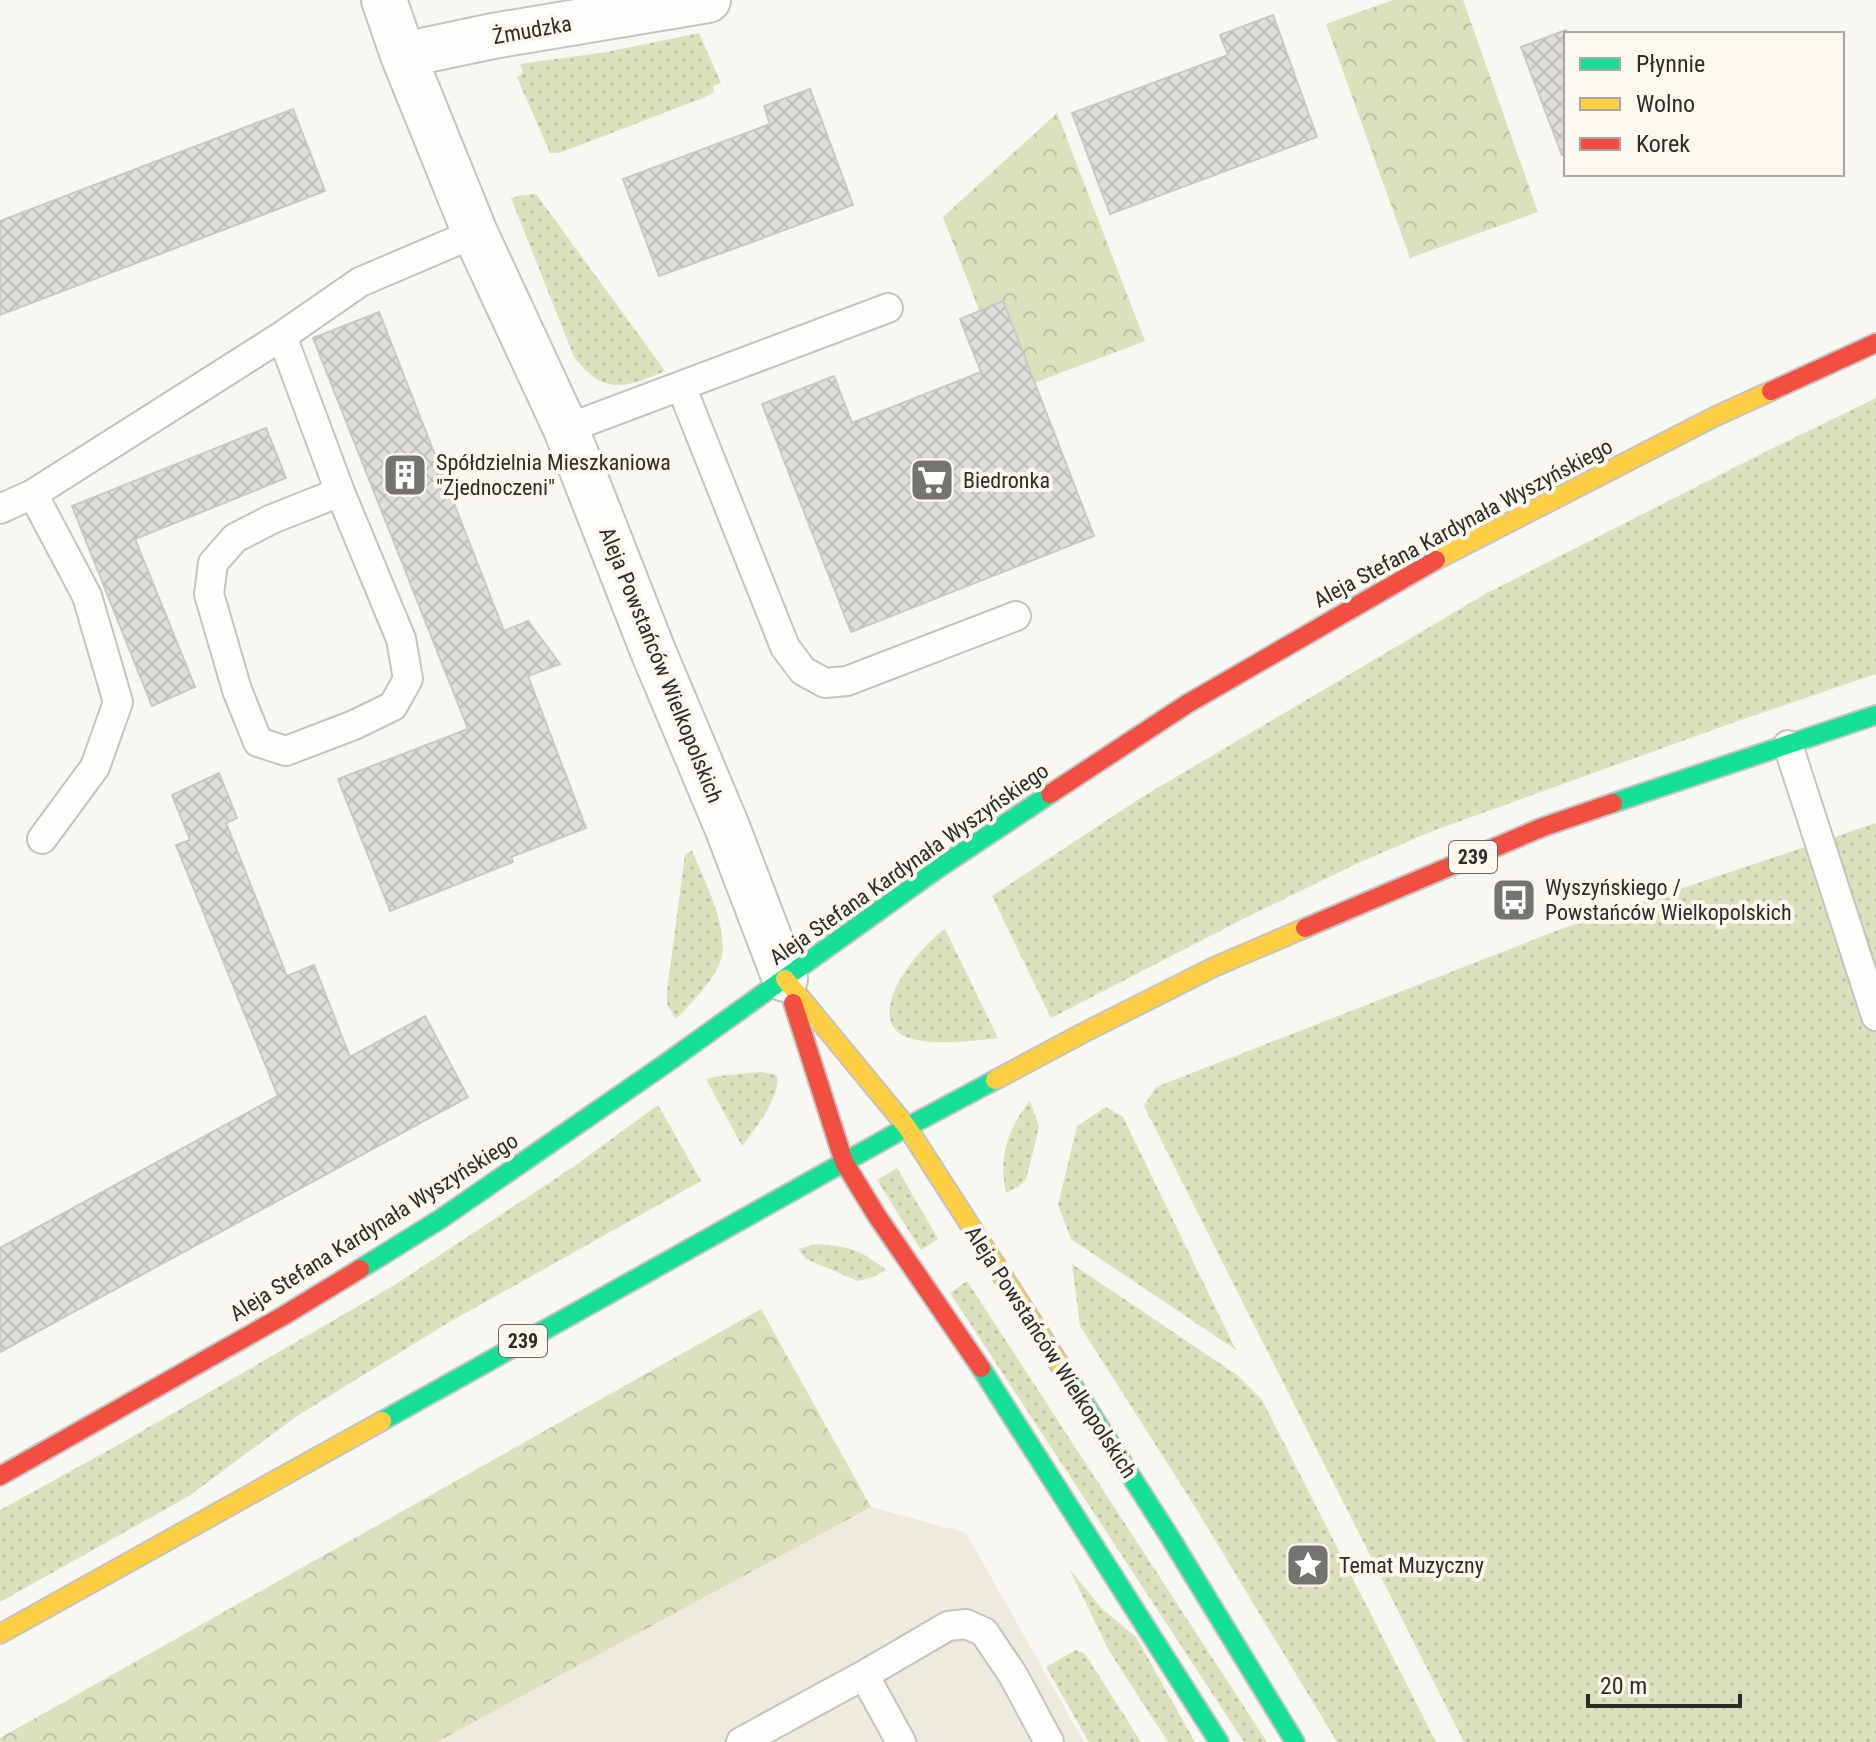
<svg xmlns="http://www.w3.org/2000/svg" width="1876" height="1742" font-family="'Roboto Condensed',sans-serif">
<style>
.built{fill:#edeade}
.grass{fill:url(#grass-dots)}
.park{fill:url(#park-crowns)}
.building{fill:url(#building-cross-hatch);stroke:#c9c8c4;stroke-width:2}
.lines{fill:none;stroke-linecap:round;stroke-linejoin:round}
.lane-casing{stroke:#c4c3c0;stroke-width:32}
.street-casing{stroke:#c4c3c0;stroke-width:48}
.fast-casing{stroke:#c4c3c0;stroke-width:22}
.slow-casing{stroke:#c4c3c0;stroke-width:22}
.jam-casing{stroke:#c4c3c0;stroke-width:22}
.lane{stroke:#fefefd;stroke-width:28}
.street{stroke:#fefefd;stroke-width:44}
.fast{stroke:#16e098;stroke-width:18}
.slow{stroke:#ffcf43;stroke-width:18}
.jam{stroke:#f24e42;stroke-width:18}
.labels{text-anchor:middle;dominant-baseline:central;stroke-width:8;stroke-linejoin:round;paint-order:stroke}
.shield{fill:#fbf8ef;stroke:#6b6964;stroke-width:2}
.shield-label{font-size:20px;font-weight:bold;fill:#2d2c29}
.street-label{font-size:22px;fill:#2d2c29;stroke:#fbf8ef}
.poi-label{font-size:22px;fill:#2d2c29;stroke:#fbf8ef;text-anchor:start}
</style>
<defs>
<pattern id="grass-dots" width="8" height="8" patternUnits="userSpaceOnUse" patternTransform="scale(2)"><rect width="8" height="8" fill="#dce0bd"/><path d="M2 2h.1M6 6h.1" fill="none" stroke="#bdc0a2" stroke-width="1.8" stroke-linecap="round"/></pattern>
<pattern id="park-crowns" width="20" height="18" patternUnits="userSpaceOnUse" patternTransform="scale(2)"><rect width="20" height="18" fill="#dce0bd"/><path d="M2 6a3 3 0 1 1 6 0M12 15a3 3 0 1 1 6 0" fill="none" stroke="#bdc0a2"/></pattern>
<pattern id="building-cross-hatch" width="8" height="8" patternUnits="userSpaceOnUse" patternTransform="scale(2)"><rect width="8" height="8" fill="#dfdedb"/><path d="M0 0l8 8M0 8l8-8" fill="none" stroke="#c0bfbc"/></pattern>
</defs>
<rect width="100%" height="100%" fill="#f8f7f2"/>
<path class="built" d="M871,1507L966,1533L1084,1742H437Z"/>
<path class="grass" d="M699,33L721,83L713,86L714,92L703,98L559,153H550L517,77L523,73L520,64L607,52Z
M536,194L665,371C625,388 604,396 574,357L511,198L522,195Z
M1876,398V674L1732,723L1430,832L1356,864L1245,918L1051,1018L992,896L1139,799L1487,593L1769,450Z
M1876,823V1742H1464L1144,1106L1156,1087L1561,929Z
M692,851C704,880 733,934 719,965C709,986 691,1003 676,1019L667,1004V991L685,854Z
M945,929L998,1038C974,1041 919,1048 899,1033C867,1007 923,944 945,929Z
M760,1072L777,1075C781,1097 755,1129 742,1146L706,1079L719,1076Z
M1030,1101L1039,1127L1030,1164L1026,1179L1019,1186L1006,1193C998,1158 1008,1128 1030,1101Z
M658,1105L701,1181L446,1324L297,1416L189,1496L0,1602V1510L111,1449L393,1286L576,1165Z
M1106,1107L1123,1117L1236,1350L1071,1239L1058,1205L1077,1126Z
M897,1168L938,1239L921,1250L877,1180Z
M816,1244C850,1247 858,1248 886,1270L873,1277L858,1281L806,1259L798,1249Z
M1072,1264L1237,1375L1262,1400L1436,1742H1337L1192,1502L1080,1326Z
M967,1281L1267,1742H1244L950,1293Z
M1069,1568L1101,1608L1136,1637L1195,1742H1168L1108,1649Z
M1076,1650L1085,1654L1141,1742H1089L1046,1667Z"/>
<path class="park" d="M1393,0H1463L1538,212L1410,258L1326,24Z
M1057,113L1145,341L1034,383L1003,301L979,310L943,217Z
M761,1309L871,1507L437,1742H0V1738Z"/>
<path class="building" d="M1273,15L1317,137L1110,214L1072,113L1228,55L1220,35Z
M1566,30V155H1562L1521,47Z
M810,89L853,205L659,276L623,179L770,124L764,106Z
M293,109L325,191L0,315V221Z
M1003,301L1094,536L851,632L762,404L834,376L852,423L981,372L960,319Z
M379,312L504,631L528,621L560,664L528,676L586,828L511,857L513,862L390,911L338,779L468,729L313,338Z
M266,428L286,478L135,539L195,687L152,706L72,506Z
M219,773L237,818L226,823L287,976L314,965L350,1057L425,1016L468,1097L0,1352V1248L278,1096L176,845L190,840L172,795Z"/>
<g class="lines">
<g class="lane-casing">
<path id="lane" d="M282,336L340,492L401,639L408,679L393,706L354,725L286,751L258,742L237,690L209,594L213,563L235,538L272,519L340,492
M681,386L785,647L803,671L825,683L847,681L1016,616
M566,429L888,308
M33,494L87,596L118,702L95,767L42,839
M0,509L33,494L282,336L360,282L475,233
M1788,745L1876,1016
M864,1675L948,1626L966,1624L984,1632L1013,1675L1049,1742
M741,1742L864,1675L901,1742"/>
</g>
<g class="street-casing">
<path id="street" d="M384,0L403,55L475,233L566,429L653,651L727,827L785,979
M403,55L493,36L708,0"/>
</g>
<g class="fast-casing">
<path id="fast" d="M1613,803L1876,715
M360,1269L439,1220L665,1064L937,869L1050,794
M981,1368L1219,1742
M1065,1373L1168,1534L1295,1742
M382,1421L907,1127L995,1080"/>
</g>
<g class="slow-casing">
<path id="slow" d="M1436,560L1714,417L1771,391
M785,979L907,1127L1065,1373
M995,1080L1083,1033L1214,967L1305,928
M0,1634L382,1421"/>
</g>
<g class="jam-casing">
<path id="jam" d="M1771,391L1876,343
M1050,794L1187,704L1436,560
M1305,928L1543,827L1613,803
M793,1003L844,1162L877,1216L981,1368
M0,1476L283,1316L360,1269"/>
</g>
<use href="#lane" class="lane"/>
<use href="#street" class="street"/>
<use href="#fast" class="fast"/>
<use href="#slow" class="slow"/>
<use href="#jam" class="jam"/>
</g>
<defs>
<g id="building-square" transform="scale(2.3)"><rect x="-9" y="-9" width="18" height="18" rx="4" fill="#74736f" stroke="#fbf8ef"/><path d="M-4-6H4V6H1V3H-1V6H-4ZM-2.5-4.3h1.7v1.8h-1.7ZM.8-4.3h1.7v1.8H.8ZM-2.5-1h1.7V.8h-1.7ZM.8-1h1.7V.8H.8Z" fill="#fff"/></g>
<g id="supermarket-square" transform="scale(2.3)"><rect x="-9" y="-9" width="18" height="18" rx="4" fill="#74736f" stroke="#fbf8ef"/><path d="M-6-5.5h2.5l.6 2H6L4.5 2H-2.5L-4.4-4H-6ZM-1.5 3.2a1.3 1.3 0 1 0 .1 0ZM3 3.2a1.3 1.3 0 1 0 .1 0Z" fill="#fff"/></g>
<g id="bus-square" transform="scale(2.3)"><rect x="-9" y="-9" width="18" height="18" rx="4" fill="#74736f" stroke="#fbf8ef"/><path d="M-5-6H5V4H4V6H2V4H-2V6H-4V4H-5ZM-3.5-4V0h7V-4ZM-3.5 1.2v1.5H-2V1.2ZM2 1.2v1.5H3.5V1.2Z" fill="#fff"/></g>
<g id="sight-square" transform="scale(2.3)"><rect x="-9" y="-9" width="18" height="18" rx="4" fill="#74736f" stroke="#fbf8ef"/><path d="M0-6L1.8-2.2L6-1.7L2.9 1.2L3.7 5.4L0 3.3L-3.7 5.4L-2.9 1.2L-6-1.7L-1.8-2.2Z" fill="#fff"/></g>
</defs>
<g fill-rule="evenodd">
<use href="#building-square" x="405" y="475"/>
<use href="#supermarket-square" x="932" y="480"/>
<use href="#bus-square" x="1514" y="900"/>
<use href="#sight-square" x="1308" y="1565"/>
</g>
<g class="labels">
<g class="shield">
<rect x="1449" y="841" width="48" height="32" rx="6"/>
<rect x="499" y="1325" width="48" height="32" rx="6"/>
</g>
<g class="shield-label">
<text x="1473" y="857">239</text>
<text x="523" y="1341">239</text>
</g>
<g class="street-label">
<text transform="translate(532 30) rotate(-10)">Żmudzka</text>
<text transform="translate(1463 523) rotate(-28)">Aleja Stefana Kardynała Wyszyńskiego</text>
<text transform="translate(661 665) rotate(68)">Aleja Powstańców Wielkopolskich</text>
<text transform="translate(909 864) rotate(-35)">Aleja Stefana Kardynała Wyszyńskiego</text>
<text transform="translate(374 1227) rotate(-32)">Aleja Stefana Kardynała Wyszyńskiego</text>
<text transform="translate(1051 1352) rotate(57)">Aleja Powstańców Wielkopolskich</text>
</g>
<g class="poi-label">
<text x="436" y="462">Spółdzielnia Mieszkaniowa<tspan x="436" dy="25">"Zjednoczeni"</tspan></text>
<text x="963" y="480">Biedronka</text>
<text x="1545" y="887">Wyszyńskiego /<tspan x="1545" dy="25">Powstańców Wielkopolskich</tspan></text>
<text x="1339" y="1565">Temat Muzyczny</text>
</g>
</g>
<rect x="1564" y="32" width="280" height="144" fill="#fbf8ef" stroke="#a9a6a0" stroke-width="2"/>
<rect x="1580" y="58" width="40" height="12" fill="#16e098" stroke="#a9a6a0" stroke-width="2"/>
<text x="1636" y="72" font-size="24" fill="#2d2c29">Płynnie</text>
<rect x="1580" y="98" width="40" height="12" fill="#ffcf43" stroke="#a9a6a0" stroke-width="2"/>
<text x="1636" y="112" font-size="24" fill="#2d2c29">Wolno</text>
<rect x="1580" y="138" width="40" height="12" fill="#f24e42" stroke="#a9a6a0" stroke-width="2"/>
<text x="1636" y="152" font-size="24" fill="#2d2c29">Korek</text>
<path d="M1588 1694v12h152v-12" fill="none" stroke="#2d2c29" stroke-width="4"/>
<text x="1600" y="1694" font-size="24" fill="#2d2c29" stroke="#fbf8ef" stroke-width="6" paint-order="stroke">20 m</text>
</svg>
